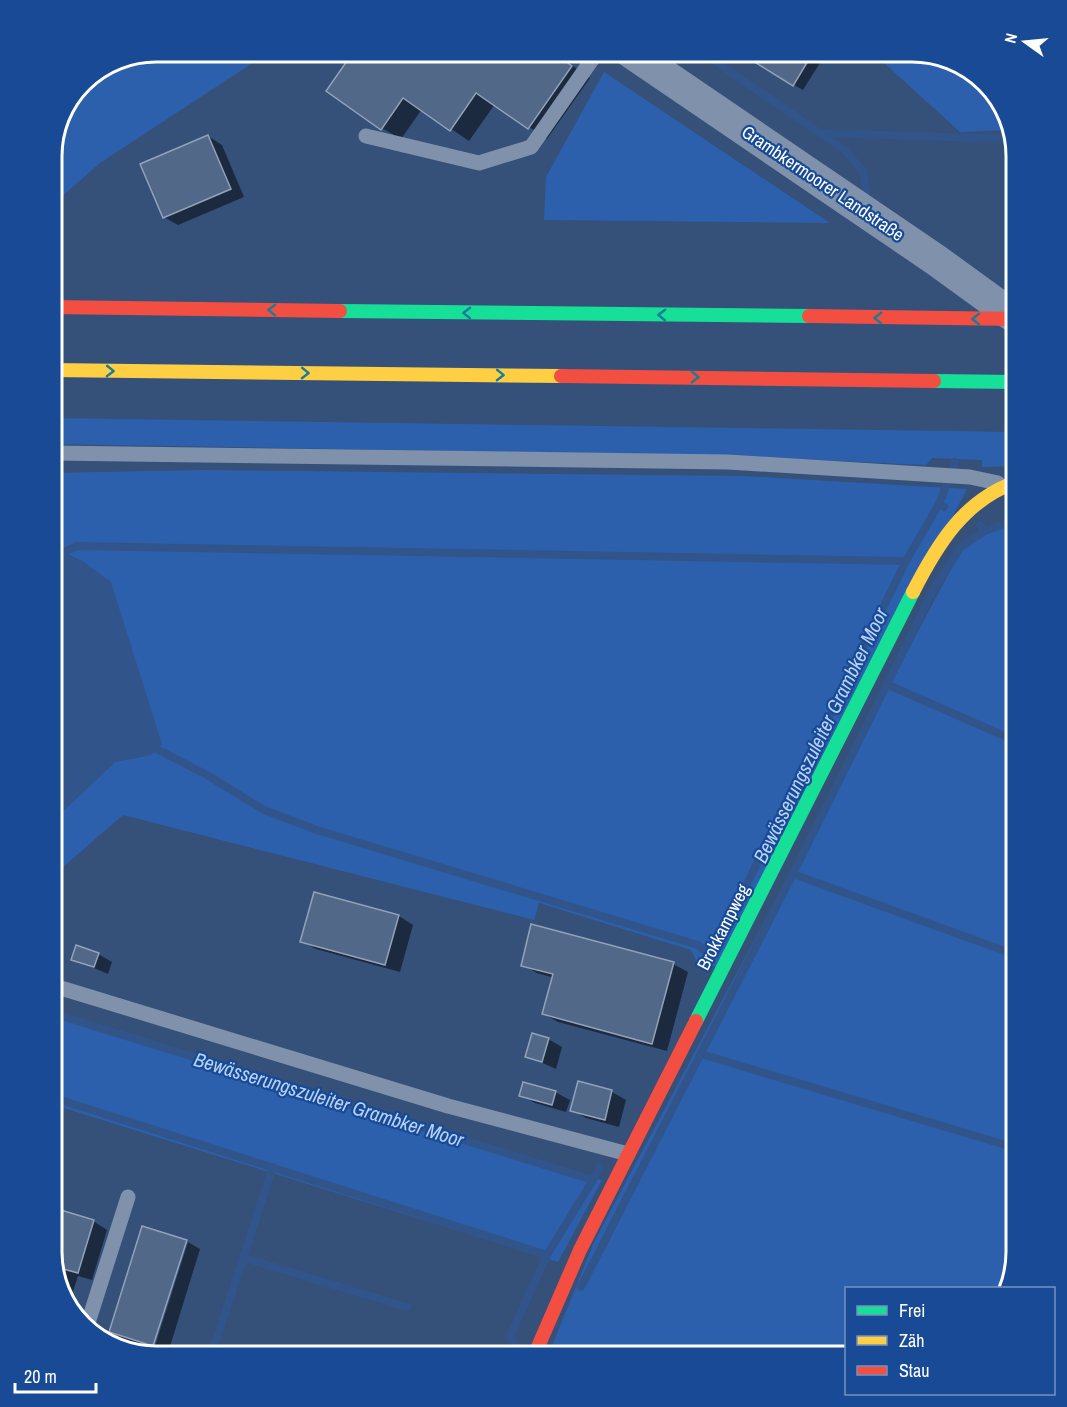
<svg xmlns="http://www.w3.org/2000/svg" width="1067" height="1407" font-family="'Archivo Narrow',sans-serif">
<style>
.green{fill:#2d60ac}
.water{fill:#31558b}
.shadow{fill:#0007}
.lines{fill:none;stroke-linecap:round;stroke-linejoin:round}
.stream{stroke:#31558b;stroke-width:8}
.building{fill:#526888;stroke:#92a2b9;stroke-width:1.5}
.lane{stroke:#7f91ab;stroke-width:15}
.street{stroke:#7f91ab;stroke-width:32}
.fast{stroke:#16e098;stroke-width:14}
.slow{stroke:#ffcf43;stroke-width:14}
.jam{stroke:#f24e42;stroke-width:14}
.oneway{stroke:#177e97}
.labels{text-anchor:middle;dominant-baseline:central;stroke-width:4.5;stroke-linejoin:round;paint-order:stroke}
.street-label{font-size:18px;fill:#fff;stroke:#184a96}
.water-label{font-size:20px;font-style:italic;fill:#b7d2f7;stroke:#184a96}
.rim{fill:none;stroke:#fff;stroke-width:3}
</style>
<rect width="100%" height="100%" fill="#355079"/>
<path class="green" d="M156,51H271L100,163L51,206V149L62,110L86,77Z
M871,51H918L964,65L999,98L1008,130L960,132Z
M604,72L830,223L544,220L546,177Z
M51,418L1016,432V466L982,467V460L932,458L926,465L730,456L51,444Z
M203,470L744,476L967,489L716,967L697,962L691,950L539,903L534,920L123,815L55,874L51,873V826L58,816L115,762L151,755L84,562L51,546V473Z
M1016,523V1251L1006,1288H846V1356H548L594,1242L967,539Z
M51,1009L602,1180L558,1262L51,1104Z"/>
<path class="water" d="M51,546L84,562L111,582L162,744L151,755L115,762L58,816L51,826Z"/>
<path class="shadow" d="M356,51H552L590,78L547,139L495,104L469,141L422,109L401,139L382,128Z
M812,51L823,58L803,90L794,85Z
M208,136L222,145L244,197L178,225L164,217Z
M399,916L413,925L400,972L316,949L302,941Z
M98,954L112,962L108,974L73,959Z
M673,964L688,972L667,1051L558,1022L544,1014L554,978L537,973L523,965Z
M548,1039L562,1047L556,1069L527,1056Z
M579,1083L612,1092L626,1100L619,1127L586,1118L572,1110Z
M555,1092L570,1100L566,1112L535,1103L521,1095Z
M51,1209L93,1221L107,1230L92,1280L78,1276L68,1307L51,1251Z
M143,1228L186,1241L200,1249L168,1353L154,1349L188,1242H184L151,1348L125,1340L110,1332Z"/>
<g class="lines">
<path class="stream" d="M700,51L846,151L863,171L866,192
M819,133L1011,139
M944,507L939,504L955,462
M980,525L985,531L1016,520
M51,558L77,546L906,561
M886,684L1016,741
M147,744L207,775L264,810L317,830L698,945L711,956
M793,874L1016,955
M738,902L906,561L939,504
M51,1013L593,1180L600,1167
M701,1054L1016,1148
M51,1097L547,1255
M244,1258L407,1307
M581,1287L793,874L937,583L961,547L985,531
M211,1356L273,1167
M509,1356L514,1344L510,1336L547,1255L593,1180"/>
</g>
<path class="building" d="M354,51H551L572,66L528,129L476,93L450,131L403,98L381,130L326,91Z
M760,51H814L793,86L753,61Z
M208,135L231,189L163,218L140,164Z
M314,892L399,915L385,965L300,942Z
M531,924L674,962L652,1044L542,1014L553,974L521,966Z
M76,945L99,953L94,967L71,960Z
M532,1033L549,1038L542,1062L525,1057Z
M578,1081L612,1090L605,1120L570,1111Z
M523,1082L556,1091L552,1105L519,1096Z
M51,1207L94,1220L78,1273L63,1269L60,1280L51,1251Z
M142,1226L187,1240L153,1346L109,1332Z"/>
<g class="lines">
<path class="lane" d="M366,136L479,163L531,147L598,51
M51,453L728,462L970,477L998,483
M51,985L448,1106L628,1154
M87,1326L128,1197"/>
<path class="street" d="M629,51L936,260L1016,318"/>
<path class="fast" d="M340,311L809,316
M934,381L1016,382
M696,1021L913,592"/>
<path class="slow" d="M51,370L561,376
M913,592C937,545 964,500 1016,482"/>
<path class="jam" d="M51,307L340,311
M809,316L1016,319
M561,376L934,381
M534,1356L580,1250L696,1021"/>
</g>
<defs><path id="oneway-chevron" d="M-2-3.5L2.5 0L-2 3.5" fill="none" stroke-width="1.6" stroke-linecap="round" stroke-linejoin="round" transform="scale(1.5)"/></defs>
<g class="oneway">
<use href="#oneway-chevron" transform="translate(272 310) rotate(-179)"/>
<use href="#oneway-chevron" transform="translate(467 313) rotate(-179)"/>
<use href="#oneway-chevron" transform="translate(662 315) rotate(-179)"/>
<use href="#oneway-chevron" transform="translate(878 318) rotate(-179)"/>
<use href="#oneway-chevron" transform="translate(976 319) rotate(-180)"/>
<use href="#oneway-chevron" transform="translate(110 371) rotate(1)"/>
<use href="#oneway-chevron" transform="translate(305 373) rotate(1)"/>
<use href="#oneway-chevron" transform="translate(500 375) rotate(1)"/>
<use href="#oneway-chevron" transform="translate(695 377) rotate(1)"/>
</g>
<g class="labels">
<g class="street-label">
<text transform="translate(823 183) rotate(34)">Grambkermoorer Landstraße</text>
<text transform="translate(723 927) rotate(-63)">Brokkampweg</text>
</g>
<g class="water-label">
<text transform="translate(820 735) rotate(-64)">Bewässerungszuleiter Grambker Moor</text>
<text transform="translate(329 1099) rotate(17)">Bewässerungszuleiter Grambker Moor</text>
</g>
</g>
<path d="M0 0H1067V1407H0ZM156 62H912A94 94 0 0 1 1006 156V1252A94 94 0 0 1 912 1346H156A94 94 0 0 1 62 1252V156A94 94 0 0 1 156 62Z" fill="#184a96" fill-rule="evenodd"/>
<path class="rim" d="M156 62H912A94 94 0 0 1 1006 156V1252A94 94 0 0 1 912 1346H156A94 94 0 0 1 62 1252V156A94 94 0 0 1 156 62Z"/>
<rect x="845" y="1287" width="210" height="108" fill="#184a96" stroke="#7492c0" stroke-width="1.5"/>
<rect x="857" y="1306" width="30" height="9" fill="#16e098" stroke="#7492c0" stroke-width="1.5"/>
<text x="899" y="1317" font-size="18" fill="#ffffff">Frei</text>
<rect x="857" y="1336" width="30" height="9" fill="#ffcf43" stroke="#7492c0" stroke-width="1.5"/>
<text x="899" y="1347" font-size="18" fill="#ffffff">Zäh</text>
<rect x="857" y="1366" width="30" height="9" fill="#f24e42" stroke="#7492c0" stroke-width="1.5"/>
<text x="899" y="1377" font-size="18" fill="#ffffff">Stau</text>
<g transform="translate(1025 42) rotate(285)" stroke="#184a96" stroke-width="4.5" paint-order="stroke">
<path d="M0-4.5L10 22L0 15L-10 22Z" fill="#ffffff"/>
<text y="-9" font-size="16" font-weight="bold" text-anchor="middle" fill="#ffffff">N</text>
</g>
<path d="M15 1383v9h81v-9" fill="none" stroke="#ffffff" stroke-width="3"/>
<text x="24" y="1383" font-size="18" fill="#ffffff" stroke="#184a96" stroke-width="4.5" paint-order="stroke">20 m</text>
</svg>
